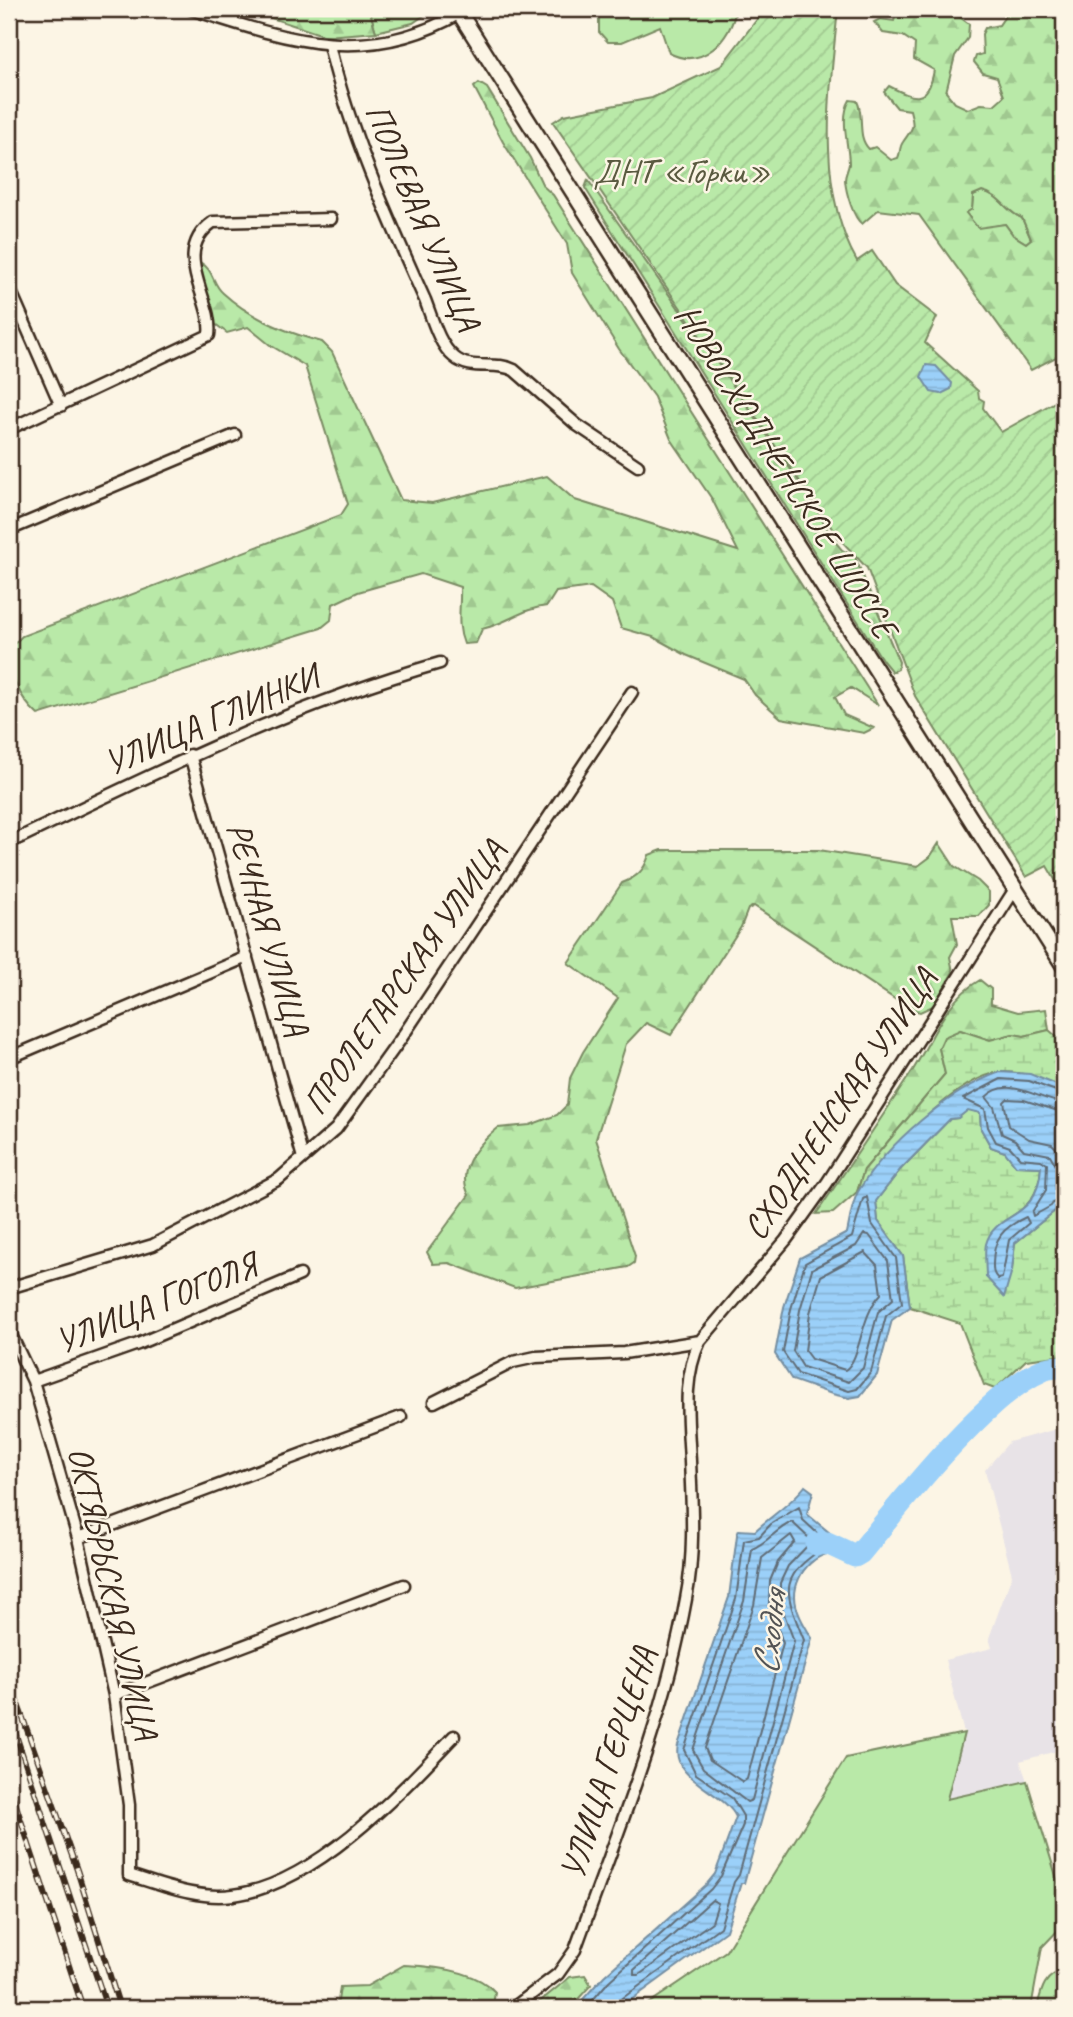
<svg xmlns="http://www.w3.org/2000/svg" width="1073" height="2017" font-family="Caveat,sans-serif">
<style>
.built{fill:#e8e3e7}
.green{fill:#b9e9a8;stroke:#7a8a63;stroke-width:2}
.forest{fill:url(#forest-firs);stroke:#7a8a63;stroke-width:2;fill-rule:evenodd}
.wetland{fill:url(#wetland-marsh);stroke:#7a8a63;stroke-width:2}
.garden{fill:url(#garden-furrows);stroke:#7a8a63;stroke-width:2}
.water{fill:url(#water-rules);stroke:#758ea1;stroke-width:2}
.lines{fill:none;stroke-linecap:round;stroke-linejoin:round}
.shore{stroke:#616c76;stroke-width:2}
.river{stroke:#9bd0f9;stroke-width:23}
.minor-casing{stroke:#3b2a1e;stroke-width:15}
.secondary-casing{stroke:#3b2a1e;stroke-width:19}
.minor{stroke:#fcf5e5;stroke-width:10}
.secondary{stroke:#fcf5e5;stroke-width:14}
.rail-casing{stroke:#3b2a1e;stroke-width:6}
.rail{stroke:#fcf5e5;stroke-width:3.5;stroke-dasharray:10;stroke-linecap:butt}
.labels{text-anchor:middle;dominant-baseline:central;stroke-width:5;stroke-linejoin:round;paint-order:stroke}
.park-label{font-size:35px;fill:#5a5a40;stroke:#fcf5e5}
.street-label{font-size:35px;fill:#3b2a1e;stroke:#fcf5e5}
.water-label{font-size:37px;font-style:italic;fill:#535455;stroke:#fcf5e5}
</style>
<defs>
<pattern id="forest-firs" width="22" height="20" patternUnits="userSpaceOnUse" patternTransform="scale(1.75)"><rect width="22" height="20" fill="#b9e9a8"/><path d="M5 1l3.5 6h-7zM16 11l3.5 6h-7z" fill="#a0c890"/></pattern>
<pattern id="wetland-marsh" width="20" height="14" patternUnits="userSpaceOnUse" patternTransform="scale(1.75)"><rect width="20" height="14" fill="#b9e9a8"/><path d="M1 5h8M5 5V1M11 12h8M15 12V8" fill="none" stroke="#a0c890"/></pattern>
<pattern id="garden-furrows" width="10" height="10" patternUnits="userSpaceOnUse" patternTransform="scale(1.75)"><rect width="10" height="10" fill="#b9e9a8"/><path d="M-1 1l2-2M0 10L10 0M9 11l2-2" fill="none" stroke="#a0c890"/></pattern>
<pattern id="water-rules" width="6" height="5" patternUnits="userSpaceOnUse" patternTransform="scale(1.75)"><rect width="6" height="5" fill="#9bd0f9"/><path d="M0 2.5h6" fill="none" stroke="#86b3d5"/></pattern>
</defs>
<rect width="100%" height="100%" fill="#fcf5e5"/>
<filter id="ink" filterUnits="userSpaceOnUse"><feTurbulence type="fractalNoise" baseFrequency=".0143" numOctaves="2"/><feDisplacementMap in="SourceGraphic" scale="14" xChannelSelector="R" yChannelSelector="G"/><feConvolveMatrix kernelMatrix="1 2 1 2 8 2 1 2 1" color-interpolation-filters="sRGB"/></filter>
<g filter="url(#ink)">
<path class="built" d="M1064,1427V1749L1020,1761L1027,1781L946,1800L964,1733L945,1660L992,1648L989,1638L1012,1575L985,1470L1009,1442Z"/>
<path class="green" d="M369,9H433L413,23L376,32Z
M613,9H736C731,40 702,70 669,53L660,26L622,42H608L599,32V17Z
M982,191C1001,195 1006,212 1022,218L1031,239L1026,243L1013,235L1005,224L978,229L965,212L972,209L973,195Z
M964,1733L947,1799L1027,1781L1064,1902V1924L1042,1947L1031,2008H642L726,1951L846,1758Z
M1064,1971V2008H1037C1041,1991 1044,1974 1064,1971Z"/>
<path class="forest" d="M244,9H369L376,32L326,36Z
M897,9H949L969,24L968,38L955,56L946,92L955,103L968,109L981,104L994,105L1004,96L997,77L983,73L974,62L976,56L983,54L982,34L985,28L999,25L1010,9H1064C1064,42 1059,74 1061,106L1064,107V353L1031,370L919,215L878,210L862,224C853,218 846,192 845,180C845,174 848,170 849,164C849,145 839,118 850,100L857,101C865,117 856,136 869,149L875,147L891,160L898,158C901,152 899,147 903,142C913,127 915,129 910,110L897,108L884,92L889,86C914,99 928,105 934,70L914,59L915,44L903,36L883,33L874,22L880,19L894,21ZM982,191C1001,195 1006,212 1022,218L1031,239L1026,243L1013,235L1005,224L978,228L966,213L972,209L973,195Z
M479,83L487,88L530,158L543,186L553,195L878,705L851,688L835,697L844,715L874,728L864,733L781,718L755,695L744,679L686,655L653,637L621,628L612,602L591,587L556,592L547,606C523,608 506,624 482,629L476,643L464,644C456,624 461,609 460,587L421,574L358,592L333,604L331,620L321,628L38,715C19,698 9,674 9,649L22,636L341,515L348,504L305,366L270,345L248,327L227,333L210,320L197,269L201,263C214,270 212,284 223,293C249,317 288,333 322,342L332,352L401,500L432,503L547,476L575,500L738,551L712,499L671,439L654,397L619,349L572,273L567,244L503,142L474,87Z
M588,180L723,371L811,499L832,538L842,550L855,557L899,662L898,669L892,672L883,661L585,188Z
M939,843L954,866L978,881L989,892V905L979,916H952L957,944L950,957L953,972L933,1006L920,1012L910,1009L754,906L748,909L741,927L671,1035L646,1023L626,1044L596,1139L635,1256L634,1263L628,1267L515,1288L449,1263L433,1264L427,1252L469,1195C456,1169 477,1145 498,1128L530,1125L557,1115L567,1105L570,1078L583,1052L618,998L568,963L622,883C637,877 644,871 649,855L662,850H819L918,866L930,857Z
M980,980L991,989V1004L1018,1012L1046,1009L1049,1030L1024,1036L1013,1034L990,1040L960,1030L939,1048L945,1074L864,1170L857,1192L833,1213L816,1214C849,1167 881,1118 913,1070C933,1038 946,999 980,980Z
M404,1965C431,1966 476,1970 495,1992L493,2006L330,2008L338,2001L340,1987L367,1986Z
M585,1975L591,1985L570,2008H532L570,1977Z"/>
<path class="wetland" d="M960,1030L990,1040L1013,1034L1024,1036L1049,1030L1064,1043V1088C1044,1080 1024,1071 1002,1072C954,1076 886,1157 857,1192L864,1170L945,1074L939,1048L944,1037Z
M968,1109L980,1113L981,1129L991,1147L1005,1152L1016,1166L1041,1167C1039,1195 1029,1207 1004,1221L1012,1270L1015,1243L1056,1210L1064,1197V1355L1026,1360L995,1389L984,1385L960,1323L910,1307L903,1256L878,1221L876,1201L900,1170L950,1119L958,1118Z"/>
<path class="garden" d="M765,9H838C830,89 815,188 857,261L872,251L895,285L937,317L925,343L978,391L979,398L984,401L983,408L1001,432L1064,397V895L1047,866L1026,877L915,696L867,568L838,537L553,122L564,115L652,98L721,66Z"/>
<path class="water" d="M926,365L936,366L952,383L951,389L941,394L931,392L921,377Z
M1000,1072L1030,1074L1064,1088V1197L1056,1210L1015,1243L1012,1270L1004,1297L986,1277C986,1267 984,1253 986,1244C995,1210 1038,1223 1041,1167L1016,1166L1005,1152L991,1147L981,1129L980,1113L968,1110L958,1118L950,1119L900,1170L876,1201L878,1221L903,1256L910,1307L892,1320L877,1375L860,1396L849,1398L832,1394L792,1380L775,1354L784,1307L800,1258L847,1233C850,1220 852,1201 859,1190C888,1143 948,1091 1000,1072Z
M805,1486L813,1492L807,1514L848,1548L843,1555C819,1547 795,1572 795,1596C795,1611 804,1625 812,1638L744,1883H741L726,1931L620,2008H575L604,1976L706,1885L715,1874L736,1817C724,1791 670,1780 678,1745L729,1597L737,1535L739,1530L755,1531C772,1515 791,1504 805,1486Z"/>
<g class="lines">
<path class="shore" d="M1064,1094L1029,1081L1001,1079L963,1099L985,1109L988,1127L996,1142L1010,1147L1020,1158L1041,1160L1047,1164L1046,1190L1032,1212L1033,1216L1051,1206L1058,1196L1064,1195
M1064,1103C1039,1101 1009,1074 986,1097L994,1107L1002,1134L1015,1140L1024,1150L1050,1155L1056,1165V1184L1064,1186
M1064,1113L1024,1100L1007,1099L1004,1102L1009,1126L1029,1139L1052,1144L1064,1156
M867,1197L872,1224L896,1258L902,1303L886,1316L871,1372L857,1389L849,1391L798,1374L783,1352L791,1309L805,1263L852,1237L863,1199Z
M1026,1217L1029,1223L1009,1240L1002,1278L998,1279C993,1274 993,1271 993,1264C993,1238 1003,1228 1026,1217Z
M864,1234L869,1235L888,1261L893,1299L878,1312L863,1368L849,1382L803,1367L793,1351L800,1310L812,1269L856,1246Z
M865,1252L877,1265L881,1294C860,1315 861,1360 845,1370L811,1359L805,1351L810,1313L821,1276Z
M792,1522L812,1541L788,1566L780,1583V1603L794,1641L752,1800L747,1802L703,1768L693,1750L744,1601L752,1549C767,1543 776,1529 792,1522Z
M791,1535L795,1542L778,1562L770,1581L769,1604L783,1643L747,1779L743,1782L710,1760L705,1748L754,1605L762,1558Z
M712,1900L718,1903L712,1922L639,1975H634V1970Z
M586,2008L609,1981L711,1889L721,1876L743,1825V1816L732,1798L696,1774L684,1750L736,1599L744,1540L759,1537L771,1524L799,1507L803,1520L829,1544C779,1577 782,1587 804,1640L739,1875L734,1882L720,1927L620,2000L617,2008"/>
<path class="river" d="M817,1544L827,1543L855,1556L860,1553C900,1504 987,1393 1043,1370C1049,1367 1058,1367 1064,1367"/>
<g class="minor-casing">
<path id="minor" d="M191,9C287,40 366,68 460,13
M329,45C350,133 388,218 425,300C432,318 439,345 454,357C471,372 495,360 514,370L577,425L638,466
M9,287L61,406
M9,429L209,335C214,299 169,253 213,222L331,219
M9,530L235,435
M190,755L303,1158
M9,843C150,775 289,706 440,663
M9,1058L247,957
M9,1288L153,1245L279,1179L336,1129L400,1040L632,692
M9,1331L33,1381L78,1538L114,1695L129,1805V1875C162,1885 198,1900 233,1895C315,1885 400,1793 454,1736
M33,1381L138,1344L300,1275
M434,1402L513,1362L536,1357L624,1353L700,1341
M78,1538L401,1417
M114,1695L404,1585
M513,2008L558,1974L575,1950C617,1834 664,1721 686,1599C695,1555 692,1506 690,1461C688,1420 682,1379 700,1341L786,1240L827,1183L1015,889"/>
</g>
<g class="secondary-casing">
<path id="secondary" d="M457,9L1064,966"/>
</g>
<use href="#minor" class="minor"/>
<use href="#secondary" class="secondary"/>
<g class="rail-casing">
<path id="rail" d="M9,1679L77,1870L120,2008
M9,1714L107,2008
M9,1784L83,2008"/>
</g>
<use href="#rail" class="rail"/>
</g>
</g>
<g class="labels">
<g class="park-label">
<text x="682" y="171">ДНТ «Горки»</text>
</g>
<g class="street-label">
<text transform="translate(423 217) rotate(67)">ПОЛЕВАЯ УЛИЦА</text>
<text transform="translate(786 471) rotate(58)">НОВОСХОДНЕНСКОЕ ШОССЕ</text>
<text transform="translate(211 720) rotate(-23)">УЛИЦА ГЛИНКИ</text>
<text transform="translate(268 929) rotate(74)">РЕЧНАЯ УЛИЦА</text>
<text transform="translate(404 977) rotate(-55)">ПРОЛЕТАРСКАЯ УЛИЦА</text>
<text transform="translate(840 1104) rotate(-56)">СХОДНЕНСКАЯ УЛИЦА</text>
<text transform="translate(156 1303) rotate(-22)">УЛИЦА ГОГОЛЯ</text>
<text transform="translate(113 1593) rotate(77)">ОКТЯБРЬСКАЯ УЛИЦА</text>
<text transform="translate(608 1763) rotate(-72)">УЛИЦА ГЕРЦЕНА</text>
</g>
<g class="water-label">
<text transform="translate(769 1633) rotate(-84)">Сходня</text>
</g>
</g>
<rect width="1073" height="2017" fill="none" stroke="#fcf5e5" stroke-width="35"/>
<rect x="18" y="18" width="1038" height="1982" fill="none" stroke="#3b2a1e" stroke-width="2.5" filter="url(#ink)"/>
</svg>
